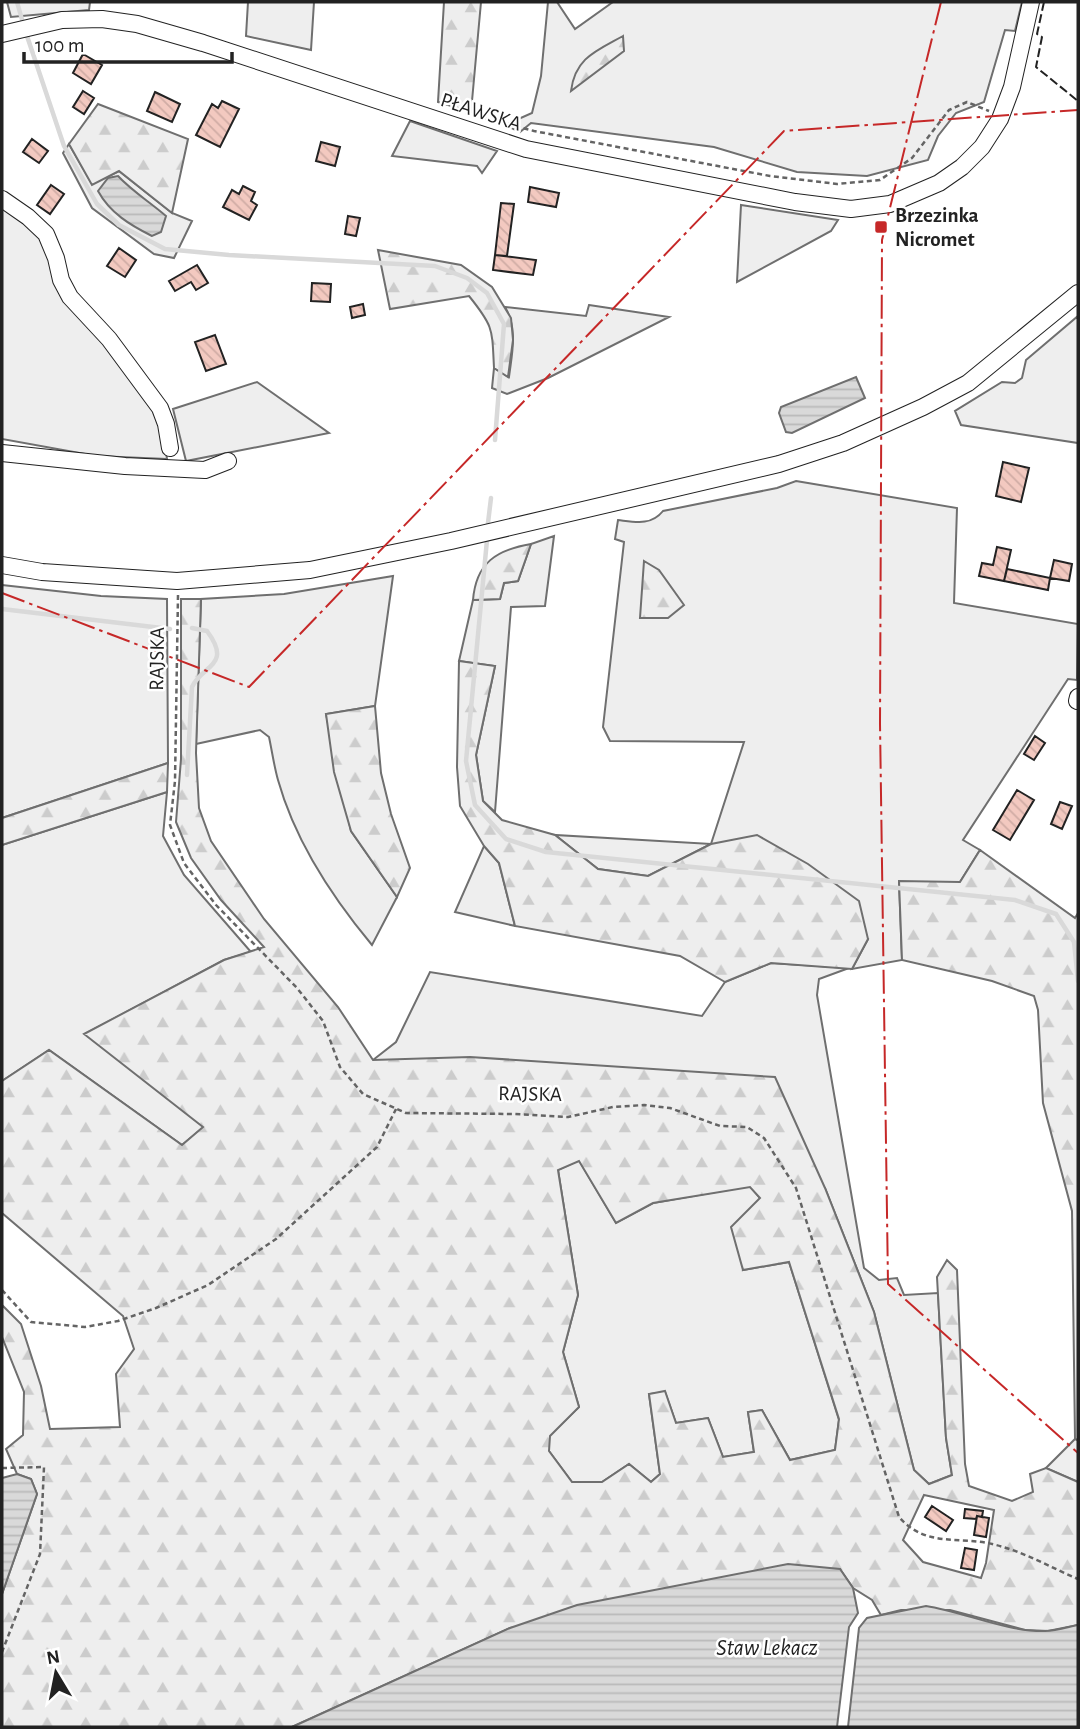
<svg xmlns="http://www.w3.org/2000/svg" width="1080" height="1729" font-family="'Alegreya Sans',sans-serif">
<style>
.grass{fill:#eee;stroke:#6f6f6f;stroke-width:2}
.forest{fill:url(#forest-firs);stroke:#6f6f6f;stroke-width:2;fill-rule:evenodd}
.water{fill:url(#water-rules);stroke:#6f6f6f;stroke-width:2}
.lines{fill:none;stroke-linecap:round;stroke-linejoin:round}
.stream{stroke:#d9d9d9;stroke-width:4.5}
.building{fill:url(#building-back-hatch);stroke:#222;stroke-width:2}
.minor-casing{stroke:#222;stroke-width:18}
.path{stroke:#646464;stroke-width:2.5;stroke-dasharray:5 3.5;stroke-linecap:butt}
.minor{stroke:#fff;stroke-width:16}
.fence{stroke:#222;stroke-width:2;stroke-dasharray:9 3.5;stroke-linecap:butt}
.power{stroke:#c62828;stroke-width:2;stroke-dasharray:24 5 3.5 5;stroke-linecap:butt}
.poi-dot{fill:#c62828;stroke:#fff;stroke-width:2.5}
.labels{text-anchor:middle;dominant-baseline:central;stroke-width:5;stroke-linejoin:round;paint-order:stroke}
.street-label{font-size:21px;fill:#222;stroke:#fff}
.poi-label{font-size:21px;font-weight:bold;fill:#222;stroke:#fff;text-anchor:start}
.water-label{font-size:23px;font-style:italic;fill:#222;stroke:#fff}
</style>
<defs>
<pattern id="forest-firs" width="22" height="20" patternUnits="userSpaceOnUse" patternTransform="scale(1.75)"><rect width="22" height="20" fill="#eee"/><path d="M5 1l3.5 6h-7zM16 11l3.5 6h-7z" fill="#ccc"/></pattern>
<pattern id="water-rules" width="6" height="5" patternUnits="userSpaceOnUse" patternTransform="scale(1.75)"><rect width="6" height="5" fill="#d9d9d9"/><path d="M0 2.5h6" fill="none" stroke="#bababa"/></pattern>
<pattern id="building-back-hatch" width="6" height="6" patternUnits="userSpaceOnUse" patternTransform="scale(1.75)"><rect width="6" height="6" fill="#f3c9c0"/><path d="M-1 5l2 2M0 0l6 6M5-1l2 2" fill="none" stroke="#d0aca5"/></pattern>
</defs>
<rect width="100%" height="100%" fill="#fff"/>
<path class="grass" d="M7,2H90L89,10L11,17Z
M248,2H314L311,50L246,36Z
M548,2H557L575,29L613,2H1022L1015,31L1005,30L984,102L956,113L938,136L928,160L867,176L797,172L714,147L531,123L520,132L505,125L532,113L541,76Z
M410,121L497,151L482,173L477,166L392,156Z
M69,144L92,184L119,171L172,213L192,221L174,258L154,254L92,208L63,153Z
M2,205L39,235L53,261L120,358L162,425L167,459L96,456L2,439Z
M741,205L838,220L831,231L737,282Z
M589,305L669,317L548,378L507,394L492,388L494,368L509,377C512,353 518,329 505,307L586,316Z
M1078,316V443L961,425L955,411L1002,382L1015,383L1022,378L1026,360Z
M257,382L329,433L186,461L173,409Z
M796,481L957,508L954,603L1078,624L1077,680L1068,679L963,840L980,850L960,882H899L902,960L852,969L868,939L711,844L648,876L598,869L555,835L711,844L744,742L610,741L603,727L624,542L615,539L618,520C635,522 651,526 663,511L777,488Z
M554,536L545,606L511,607L495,812L483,801L476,755L495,666L459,661L473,600L500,599L504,583L518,581L531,544Z
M393,576L375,706L326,714L351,831L397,897L372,945C332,897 295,841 278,780C274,766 272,751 269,737L260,730L196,744L201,599L284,594Z
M2,585L101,596L167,599L168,763L2,818Z
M167,792L163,836L184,875L251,952L224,960L85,1034L204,1127L182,1145L49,1050L2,1081V845Z
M484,846L499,863L515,926L455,912Z
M771,963L849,968L819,979L817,995L864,1268L879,1280L897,1278L904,1295L938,1293L946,1438L952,1475L929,1484L914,1470L874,1312L825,1188L373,1060L396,1042L430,972L702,1016L725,982Z
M579,1160L616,1223L653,1203L750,1186L760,1198L743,1270L789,1262L839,1420L835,1450L790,1460L762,1410L748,1412L754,1452L723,1457L708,1418L676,1423L665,1392L649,1394L660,1474L651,1482L629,1464L602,1482H572L549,1451V1436L579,1407L563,1352L578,1295L558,1170Z
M1075,1439L1078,1440V1482L1046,1468Z"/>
<path class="forest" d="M444,2H481L471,112L438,102Z
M623,36L624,51L571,91C575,58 596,51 623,36Z
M98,104L188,139L172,213L119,171L92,185L69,144Z
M378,250L461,265L492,287L511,318L513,340L508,377L494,368C492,329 494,327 469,296L390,309Z
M531,544L518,581L504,583L500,599L473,600C476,563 496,550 531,544Z
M644,561L659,570L684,605L668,618H640Z
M181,599H201L196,753L199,808L211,841L264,919L338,1007L373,1060L470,1057L775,1077L825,1188L874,1312L914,1470L929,1484L952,1475L946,1438L937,1277L947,1260L957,1270L965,1464L969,1486L1012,1501L1033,1492L1030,1474L1046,1468L1078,1482V1625L1048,1631L1025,1630L950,1610H901L881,1615L872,1600L853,1588L840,1569L510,1628L292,1727H2V1594L37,1494L31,1479L17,1474L6,1449L23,1435L24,1392L2,1337V1305L21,1324L41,1386L50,1429L120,1427L116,1374L134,1349L123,1316L2,1213V1081L49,1050L182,1145L203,1127L84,1034L224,960L264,947L221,900L191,858L176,822L181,759ZM579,1161L616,1223L653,1203L750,1187L760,1198L731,1227L743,1270L789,1262L839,1419L835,1450L790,1460L762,1410L748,1412L754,1452L723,1457L708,1418L676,1423L665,1391L649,1394L660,1474L651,1482L629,1464L602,1482H572L549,1451L550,1436L579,1407L563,1352L578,1295L558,1170ZM924,1495L994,1510L986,1563L981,1578L923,1562L903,1540Z
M459,661L495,666L476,755L483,801L502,820L555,835L598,869L648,876L711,844L757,835L808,864L859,901L868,939L852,969L771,963L725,982L680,956L515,926L499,863L484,846L460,806L457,767Z
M375,706L381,773L391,814L410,868L397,897L351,831L334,772L326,714Z
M168,763L167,792L2,845V818Z
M980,850L1075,918L1078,913V1440L1075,1439L1072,1211L1043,1103L1038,1010L1034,996L992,981L902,960L899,881L960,882Z"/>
<path class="water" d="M118,176C133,192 150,202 166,216L161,232L152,236C130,225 110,213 98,191L108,178Z
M856,377L865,398L792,433L786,432L779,413L781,407Z
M17,1474L31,1479L37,1494L2,1594V1478Z
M788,1564L840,1569L853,1588L858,1613L849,1627L837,1727H292L510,1628L577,1605Z
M926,1606C964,1612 1007,1632 1045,1631C1056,1631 1068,1627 1078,1625V1727H848L859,1628L867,1618Z"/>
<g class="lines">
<path class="stream" d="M17,2L23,23
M27,36L64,146L97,204L119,225L165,249L229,255L435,266L467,278L487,293L504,324L495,440
M488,523L491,498
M487,540L466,761L475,805L506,839L546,852L1015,900L1056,914L1074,942L1078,981
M2,609L170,629
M187,775L192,687C202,665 233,666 207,631L192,628"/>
</g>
<path class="building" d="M83,54L102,65L91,84L73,73Z
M83,91L94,98L84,114L73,107Z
M155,92L180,104L172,122L147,111Z
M222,101L239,109L220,147L196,135L212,104L218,108Z
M32,139L48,151L39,163L23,152Z
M321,142L340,147L335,166L316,161Z
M51,185L64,194L50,214L37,205Z
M243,186L255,192L251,201L257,205L249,220L223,207L232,190L239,194Z
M530,187L559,193L556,207L528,202Z
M501,203L514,204L507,256L495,255Z
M348,216L360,218L356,236L345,234Z
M119,248L136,260L125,277L107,266Z
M495,255L536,260L533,275L493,270Z
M197,265L208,283L196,290L191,282L175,291L169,281Z
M312,283L331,284L330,302L311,301Z
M363,304L365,315L352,318L350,307Z
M215,335L226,364L206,371L195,342Z
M1003,462L1029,468L1021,502L996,496Z
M997,547L1011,550L1004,581L979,576L982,563L993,565Z
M1054,560L1072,564L1069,581L1050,578Z
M1007,569L1050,578L1048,590L1004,581Z
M1035,736L1045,743L1034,760L1024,754Z
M1017,790L1034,800L1010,840L993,830Z
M1060,802L1072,806L1062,829L1051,824Z
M932,1506L953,1520L946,1531L925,1517Z
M965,1509L983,1511L982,1517L977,1516L976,1519L964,1518Z
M977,1516L989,1518L986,1537L974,1535Z
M965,1548L977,1550L974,1570L961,1568Z"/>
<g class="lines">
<g class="minor-casing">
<path id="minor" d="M2,34L62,20L102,19L137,24L203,43L526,149L795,202L851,209L890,204L939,183L962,167L982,147L1000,119L1012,87L1031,2
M2,199L28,217L46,234L56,258L61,280L70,297L109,339L160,408L166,424L170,448
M2,453L125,466L205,470L228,461
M2,565L42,572L177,581L310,570L451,541L779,464L843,443L923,407L968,383L1078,293
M1077,701L1078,697"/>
</g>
<path class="path" d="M466,113L534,131L770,176L837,184L880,180L912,158L949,110L967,102L989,111
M178,595L175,781L170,825L184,863L216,905L297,988L323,1021L340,1067L363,1094L406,1113L514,1114L568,1117L613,1107L644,1105L670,1108L720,1126L747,1127L764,1138L796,1188L899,1517C927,1549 961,1535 996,1545C1024,1552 1052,1568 1078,1579
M2,1290L31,1322L85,1327L118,1321L156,1308L208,1285L276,1239L377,1147L396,1109
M2,1468L44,1467L40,1554L2,1652"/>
<use href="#minor" class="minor"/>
<path class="fence" d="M1044,2L1037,34L1042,37L1036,67L1078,101"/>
<path class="power" d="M941,2L882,240L880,724L888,1284L1078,1453
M2,593L249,687L784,131L1078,110"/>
</g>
<rect class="poi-dot" x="874" y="220" width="14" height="14" rx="3.5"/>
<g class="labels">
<g class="street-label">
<text transform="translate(481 112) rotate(18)">PŁAWSKA</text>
<text transform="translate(157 659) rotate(-89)">RAJSKA</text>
<text transform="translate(530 1094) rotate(1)">RAJSKA</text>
</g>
<g class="poi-label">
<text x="895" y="215">Brzezinka<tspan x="895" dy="24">Nicromet</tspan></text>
</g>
<g class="water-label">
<text x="767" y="1648">Staw Lekacz</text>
</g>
</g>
<rect width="1080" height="1729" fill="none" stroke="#222222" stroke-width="7"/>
<g transform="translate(56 1673) rotate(350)" stroke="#ffffff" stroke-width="5" paint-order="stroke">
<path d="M0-5L12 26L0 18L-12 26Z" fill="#222222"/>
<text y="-10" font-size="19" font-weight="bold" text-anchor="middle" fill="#222222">N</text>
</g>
<path d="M24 52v10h208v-10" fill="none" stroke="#222222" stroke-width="3.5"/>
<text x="35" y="52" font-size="21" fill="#222222" stroke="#ffffff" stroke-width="5" paint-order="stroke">100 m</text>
</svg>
